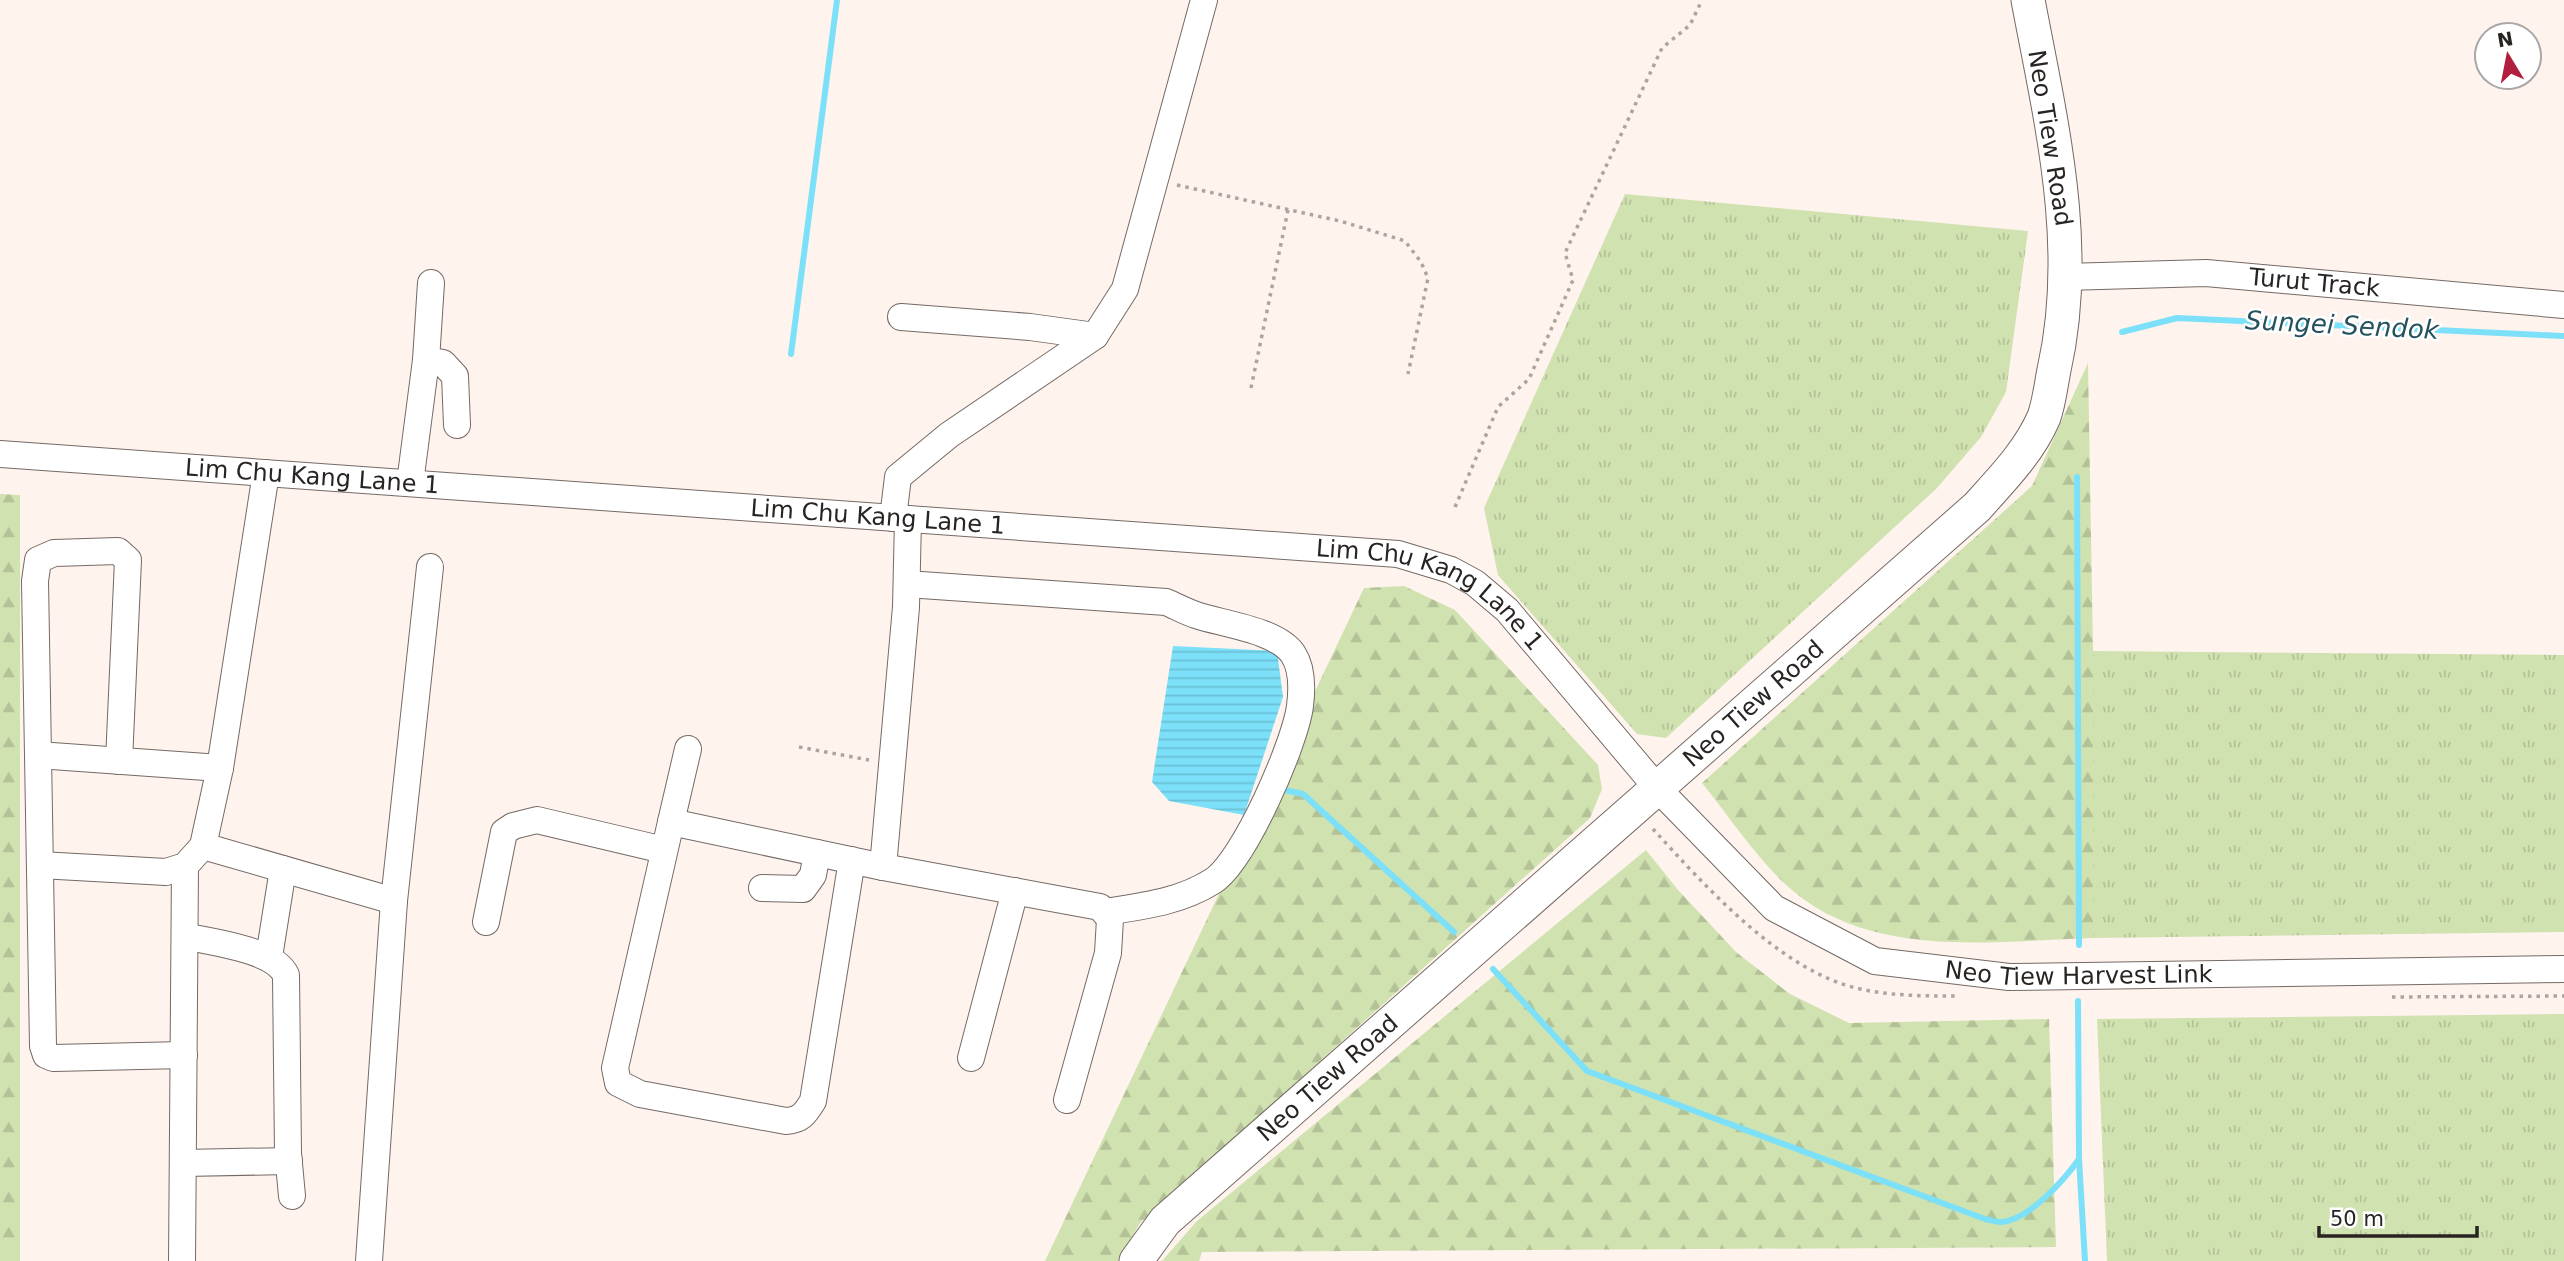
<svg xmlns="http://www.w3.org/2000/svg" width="2564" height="1261" font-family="'DejaVu Sans',sans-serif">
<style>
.grass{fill:url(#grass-tufts)}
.forest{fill:url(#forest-firs)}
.water{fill:url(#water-rules)}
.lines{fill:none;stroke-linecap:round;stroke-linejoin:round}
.stream{stroke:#7ce0f9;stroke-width:6}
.minor-casing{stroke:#746a65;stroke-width:28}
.major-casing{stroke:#746a65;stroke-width:35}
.path{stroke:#ada4a0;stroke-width:3.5;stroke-dasharray:3.5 5;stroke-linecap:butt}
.minor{stroke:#fff;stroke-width:26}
.major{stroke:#fff;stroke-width:33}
.labels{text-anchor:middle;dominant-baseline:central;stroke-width:5;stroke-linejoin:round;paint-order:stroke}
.street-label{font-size:24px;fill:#282422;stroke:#fff}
.water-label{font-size:26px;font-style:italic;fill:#25525d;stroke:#fff}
</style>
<defs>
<pattern id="grass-tufts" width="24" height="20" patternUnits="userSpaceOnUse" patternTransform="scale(1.75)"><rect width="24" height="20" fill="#d0e2b0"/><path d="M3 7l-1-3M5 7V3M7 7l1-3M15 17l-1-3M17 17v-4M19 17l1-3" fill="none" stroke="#b3c297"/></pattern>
<pattern id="forest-firs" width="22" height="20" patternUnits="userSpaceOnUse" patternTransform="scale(1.75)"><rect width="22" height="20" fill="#d0e2b0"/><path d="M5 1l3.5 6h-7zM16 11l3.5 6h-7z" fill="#b3c297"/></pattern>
<pattern id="water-rules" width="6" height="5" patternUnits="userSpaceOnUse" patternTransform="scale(1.75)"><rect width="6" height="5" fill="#7ce0f9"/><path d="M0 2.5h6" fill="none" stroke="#6bc0d5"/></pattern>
</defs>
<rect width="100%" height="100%" fill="#fef3ed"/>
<path class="grass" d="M1625,194L2028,231L2006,392L1981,437L1937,488L1666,738L1637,734L1498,575L1484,508Z
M2093,651L2564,655V932L2093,938Z
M2564,1014V1261H2107L2097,1019Z"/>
<path class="forest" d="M2088,363L2093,651V938C1989,941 1865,961 1783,882C1753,853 1728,815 1702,783L2032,486Z
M0,494L20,495V1261H0Z
M1404,586L1455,610L1598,765L1602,789L1590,818L1140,1223L1118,1261H1045L1364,588Z
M1646,850L1678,890L1736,952L1790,994L1849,1023L2049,1019L2056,1247L1202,1252L1199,1261H1162L1197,1221Z"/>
<path class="water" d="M1173,646L1277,651L1283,697L1244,815L1169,801L1152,782Z"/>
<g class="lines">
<path class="stream" d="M2122,332L2177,318L2564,336
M791,354L837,0
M2077,477L2079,945
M1280,789L1303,794L1454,932
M1493,969L1587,1071L1985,1219C1990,1220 1996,1222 2001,1222C2028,1221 2065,1179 2079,1159
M2078,1001L2079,1159L2085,1261"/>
<g class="minor-casing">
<g id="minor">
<path id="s1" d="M2065,277L2206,273L2564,305"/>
<path d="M901,317L1030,327L1095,336"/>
<path d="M426,360L443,363L455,376L457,425"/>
<path id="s2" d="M0,454L1398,554L1451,570L1475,583L1507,610L1658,789L1774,908L1875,961L2009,977L2564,969"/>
<path d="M410,483L426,360L431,283"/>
<path d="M893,518L898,477L949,435L1095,336L1125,289L1204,0"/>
<path d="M907,584L1166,602C1176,606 1186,612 1196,615C1222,624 1277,630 1293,654C1303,669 1302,690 1300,706C1295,744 1244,861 1213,881C1180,902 1143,906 1105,912"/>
<path d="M38,755L220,768"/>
<path d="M119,761L128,560L118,551L54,553L38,560L35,581L43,1046L46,1055L53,1058L184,1055"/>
<path d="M671,822L688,749"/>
<path d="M203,846L394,901"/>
<path d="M852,860L813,1101C805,1114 801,1120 786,1121L640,1094L618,1083L615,1068L671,822L883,867L1100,907L1110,919L1108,953L1067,1100"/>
<path d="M40,865L166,872L185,866L203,846L220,768L266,473"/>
<path d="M883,867L906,607L908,519"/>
<path d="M762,888L803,889L813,875L817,853"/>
<path d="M486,922L504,832L513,826L537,820L664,850"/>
<path d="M185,936C213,943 274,949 286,975L288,1153L292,1196"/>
<path d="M269,957L283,869"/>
<path d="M971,1058L1015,891"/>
<path d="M183,1163L289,1161"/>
<path d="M182,1261L185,866"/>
<path d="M369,1261L394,901L430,567"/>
</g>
</g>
<g class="major-casing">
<g id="major">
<path id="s3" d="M1136,1261L1165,1221L1977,507C2002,479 2029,452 2044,417C2049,403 2051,385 2054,370C2082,246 2051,122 2028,0"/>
</g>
</g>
<path class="path" d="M1177,185L1340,221L1405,241L1421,262L1428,278L1408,374
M1251,388L1288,210
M1455,507L1498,407L1529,379L1573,280L1565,253L1662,48L1690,25L1702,0
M799,747L869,760
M1653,829C1705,886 1779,969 1856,988C1889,996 1923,996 1957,996
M2392,997L2564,996"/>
<use href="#minor" class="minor"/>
<use href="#major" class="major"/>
</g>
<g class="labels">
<g class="street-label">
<text transform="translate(2050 138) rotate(81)">Neo Tiew Road</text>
<text stroke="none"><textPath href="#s1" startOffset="250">Turut Track</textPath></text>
<text stroke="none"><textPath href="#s2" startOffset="313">Lim Chu Kang Lane 1</textPath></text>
<text stroke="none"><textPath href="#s2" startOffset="880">Lim Chu Kang Lane 1</textPath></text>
<text stroke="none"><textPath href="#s2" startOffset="1447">Lim Chu Kang Lane 1</textPath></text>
<text stroke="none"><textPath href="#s3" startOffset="833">Neo Tiew Road</textPath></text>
<text stroke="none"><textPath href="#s2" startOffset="2245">Neo Tiew Harvest Link</textPath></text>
<text stroke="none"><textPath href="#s3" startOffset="266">Neo Tiew Road</textPath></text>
</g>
<g class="water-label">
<text transform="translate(2342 325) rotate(3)">Sungei Sendok</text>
</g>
</g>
<g transform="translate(2508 56) rotate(350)"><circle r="33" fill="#ffffff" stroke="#a9a7a7" stroke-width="2"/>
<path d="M0-5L12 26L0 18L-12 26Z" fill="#b21f3e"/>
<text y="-10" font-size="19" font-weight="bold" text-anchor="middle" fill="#282422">N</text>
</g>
<path d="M2319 1226v10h158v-10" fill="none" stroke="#282422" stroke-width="3.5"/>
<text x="2330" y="1226" font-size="21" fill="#282422" stroke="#ffffff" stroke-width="5" paint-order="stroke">50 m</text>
</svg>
